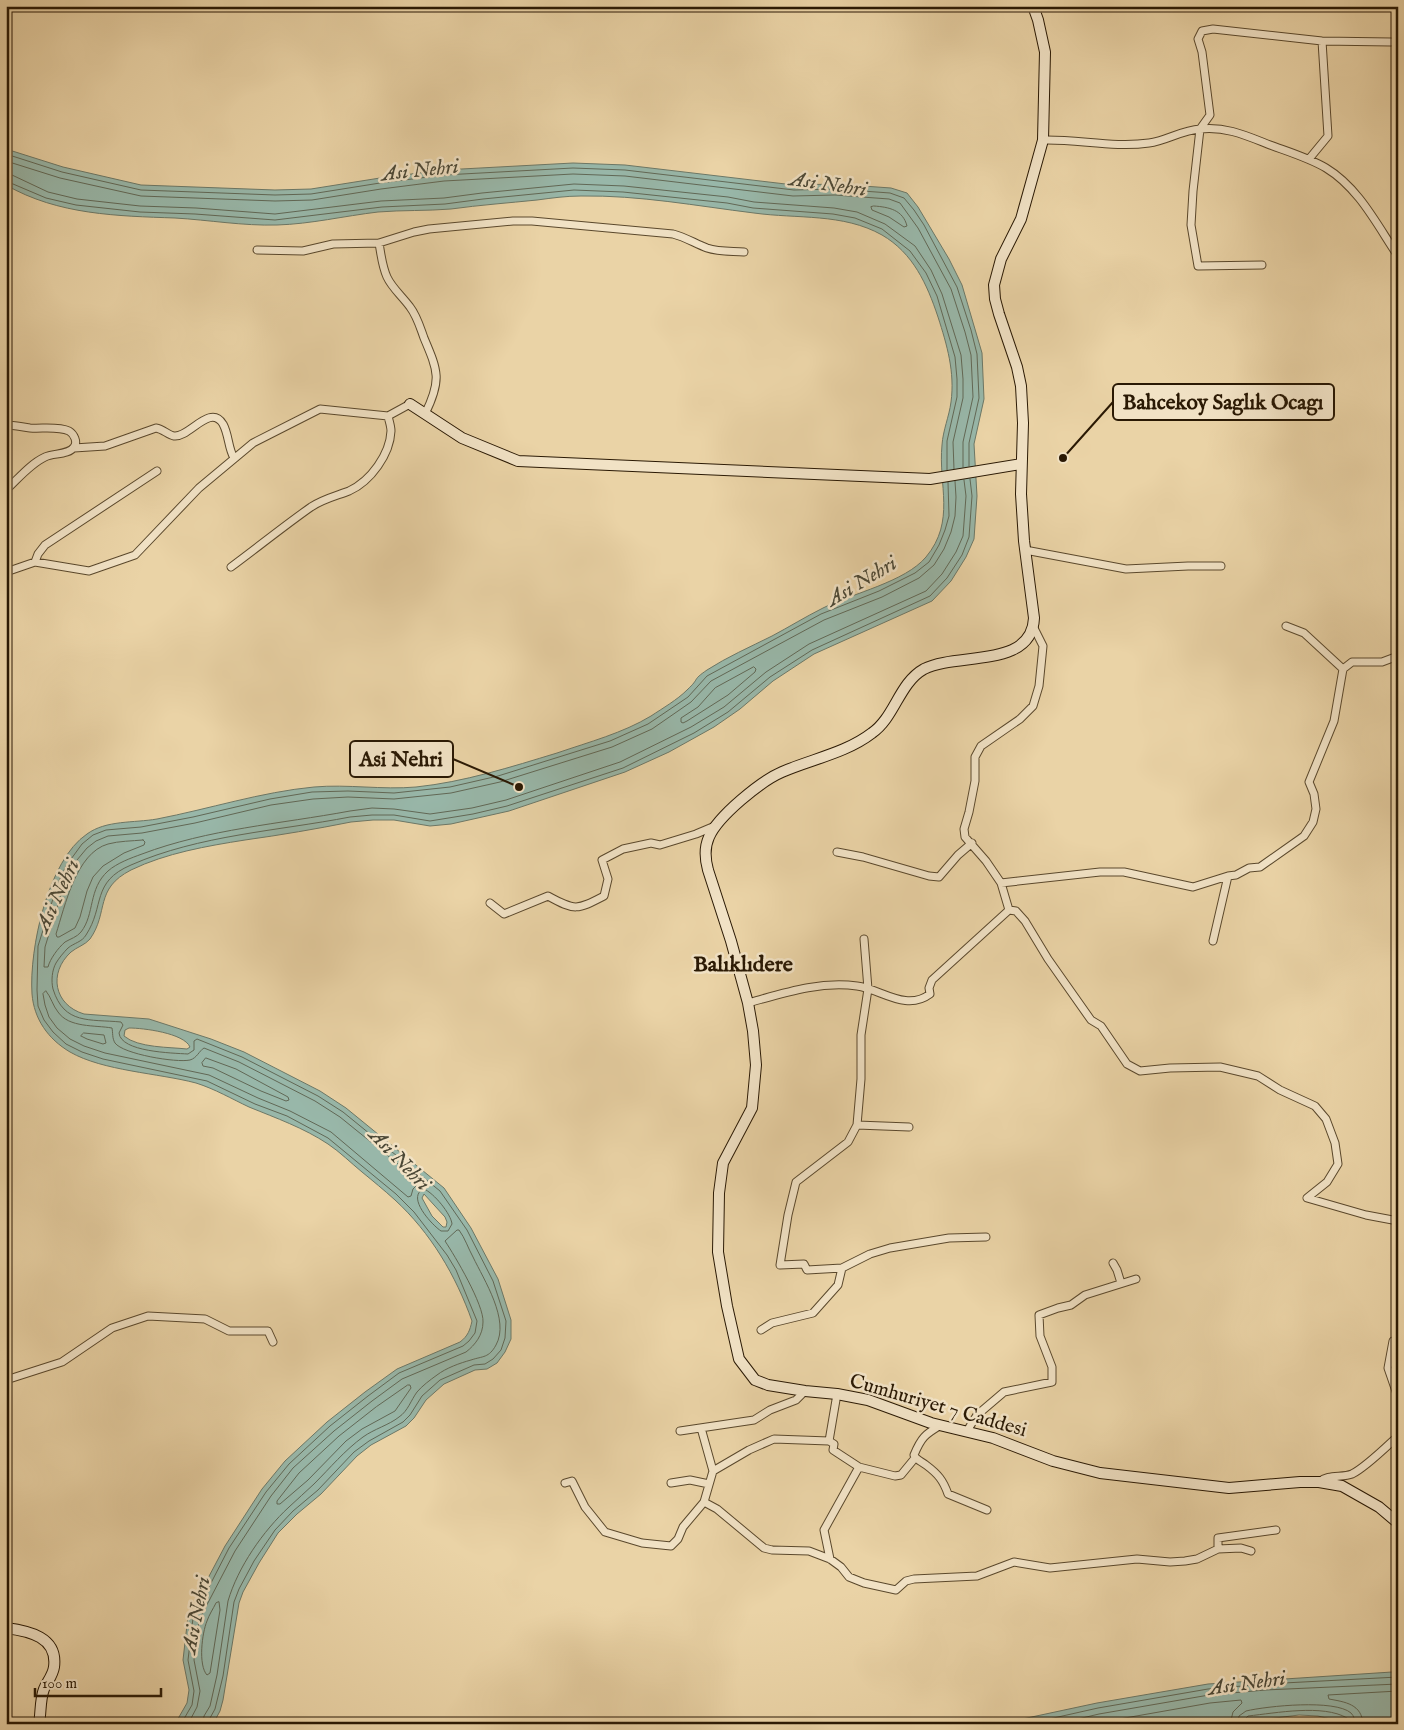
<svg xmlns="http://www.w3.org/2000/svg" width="1404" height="1730" font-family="'IM FELL English',serif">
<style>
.water{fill:#98b7a9;stroke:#6c7867;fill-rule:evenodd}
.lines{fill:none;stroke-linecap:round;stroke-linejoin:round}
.shore{stroke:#616856;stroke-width:1}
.street-casing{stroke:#5a482c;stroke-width:9}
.secondary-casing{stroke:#2a1904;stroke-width:12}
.street{stroke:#f1e2c5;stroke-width:7}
.secondary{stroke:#f1e2c5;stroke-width:10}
.labels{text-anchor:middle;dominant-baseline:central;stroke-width:5;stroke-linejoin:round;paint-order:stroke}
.street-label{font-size:20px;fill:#2a1904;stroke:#f1e2c5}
.water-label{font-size:21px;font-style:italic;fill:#4b4836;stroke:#f1e2c5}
.quarter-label{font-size:22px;font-weight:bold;fill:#2a1904;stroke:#f1e2c5}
.leader{fill:none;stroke:#2a1904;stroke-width:2}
.callout-dot{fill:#2a1904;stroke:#f1e2c5;stroke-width:2}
.callout{fill:#f1e2c5;stroke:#2a1904;stroke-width:2}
.callout-label{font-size:21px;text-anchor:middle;font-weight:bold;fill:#2a1904}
</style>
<rect width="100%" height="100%" fill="#ead3a6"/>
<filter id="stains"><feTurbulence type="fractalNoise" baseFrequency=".004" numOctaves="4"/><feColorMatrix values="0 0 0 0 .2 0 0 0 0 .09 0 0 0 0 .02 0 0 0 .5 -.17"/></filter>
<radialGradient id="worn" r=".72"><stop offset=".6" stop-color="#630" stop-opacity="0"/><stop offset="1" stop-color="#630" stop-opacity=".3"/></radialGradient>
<path class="water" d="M6,149L63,167L141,185L275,190L311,189L380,178L443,170L573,163L625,165L794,185L835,184L891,188L907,193L918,207L949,259L962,285L982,353L984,399L974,444L977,496L974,539L966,557L951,581L932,601L814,654L773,681L740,709L714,727L669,752L625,772L509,811L451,824L430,826L394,820H373L351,822C316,829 281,835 245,840C207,846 166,853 131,870C94,889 109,912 90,939C85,945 77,947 71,952C48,973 54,1005 84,1014L149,1019L211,1039L244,1052L320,1091L346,1108L444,1188L471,1228L498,1279L511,1320V1339L505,1352L497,1363L487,1369L475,1370L444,1384L426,1400L414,1418L406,1426L371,1445L357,1456L321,1494L297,1514L278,1533L259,1563L243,1592L239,1603L223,1700L220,1711L213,1724H175L187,1703L189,1690L183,1660L188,1616L225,1546L262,1489L285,1461L327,1422L365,1392L397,1369L460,1342C468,1336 470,1330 472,1321C456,1276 431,1233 395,1200C384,1190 373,1181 362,1172C351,1163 340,1152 328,1144C304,1128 276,1118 249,1107C232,1099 215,1089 196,1083C158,1073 103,1071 70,1052C48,1039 34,1019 32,994C29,949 48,860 87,834C106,820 134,823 157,819C209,809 261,792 314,787C348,784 382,790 416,787C464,782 511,767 557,753C589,742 623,733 651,716C663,708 677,700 687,690C701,677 691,681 707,670C727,657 750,647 772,636C789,627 805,617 823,608C853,593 905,582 926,557C956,521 938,485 942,445C943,430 949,417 951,402C955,372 947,345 938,317C927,284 913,253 882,235C843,213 797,219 754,213C697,206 639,195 581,196C566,196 552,198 537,200C508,203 480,205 451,209C427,211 402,210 378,212C344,216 311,224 277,225C243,226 209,220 175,218C118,216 58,215 6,185ZM129,1028C143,1028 184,1033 190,1047L187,1049C170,1047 138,1048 124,1036L125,1030ZM424,1194L445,1217L447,1222L446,1227H443L432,1216L422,1198Z
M1392,1672L1398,1673V1724H1351L1318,1716L1299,1715L1227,1724H999L1097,1703L1208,1684Z"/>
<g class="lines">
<path class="shore" d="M6,154L62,172L141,190L275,195L311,194L380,183L444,175L573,168L625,170L794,190L835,189L890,193L904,198L914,210L924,225L957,287L971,330L977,354L979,398L969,443V466
M6,161L60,178L141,196L275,201L312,200L381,189L444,181L573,174L625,176L793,196L835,195L889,199L900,203L918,228L951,289L965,332L971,355L973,397L963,442V467
M6,175H12L48,192L77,199L140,206L196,208L275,214L381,201L444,198L482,193L574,184L624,186L728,197L754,202L834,208L857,212L885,224L915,246L931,270L942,294L961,355L963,379V398L953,442L954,469
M6,181L46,198L76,205L140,212L195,214L275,220L382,207L445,204L483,199L574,190L623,192L727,203L753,208L833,214L855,218L882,229L910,251L926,273L937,296L955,357L957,379V397L947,441V470
M874,206C889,207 903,210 907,226L904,227L889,217L872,210L871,207Z
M955,481L956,497L955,516L951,532L944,549L934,565L919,578L882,597L824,620L711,681L691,702L652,729L612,747L500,782L451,793L394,799L348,797L313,799L271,805L195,823L142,833L108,836L96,841L87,848L77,860L64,885L45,947L44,967H48C50,959 58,948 65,942C70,939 77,937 81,932C95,914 88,889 108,871C117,863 131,858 142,854C208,829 280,824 350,811L372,808L394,809L430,814L472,808L506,800L620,762L691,727L724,707L766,672L809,644L926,591L942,574L956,552L963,536L966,496L964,480
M754,667L756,669L755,672L728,695L687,721L683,723L681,722V718L698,707L715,688Z
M143,840L145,842L144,845L124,853L103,866L93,877L87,891L80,917L75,928L59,937H57L56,934C65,906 76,853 108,844C119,841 132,841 143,840Z
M46,991C51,997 53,1006 58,1012C69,1028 95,1025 112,1028C113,1033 112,1038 115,1043C123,1054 176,1063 190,1060C197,1058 199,1051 204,1048L239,1062L315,1101L340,1117L419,1181V1183L413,1189L411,1196L408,1197L331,1132L290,1111L258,1098L209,1075L105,1053L84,1046L70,1039L57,1028L49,1017L45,1005L43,994Z
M84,1033L104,1035L106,1043L103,1044L87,1039L81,1036Z
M206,1058L236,1069L288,1097L289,1100L286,1101L261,1091L213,1068L203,1066L202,1063Z
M424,1189C434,1193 451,1214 452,1224L448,1231H441C432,1225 405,1196 424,1189Z
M408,1385H410L411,1388L395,1411L362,1429L346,1441L308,1480L280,1504H277V1501L299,1473L339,1436L376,1407Z
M219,1602L220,1610L210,1673L207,1675C198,1665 202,1633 207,1621C209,1615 213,1609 216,1603Z
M181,1724L192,1705L194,1691L188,1660L193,1618L229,1548L266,1492L289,1464L330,1426L368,1396L399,1373L463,1346L469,1341L475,1333L477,1321L456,1270L447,1255L414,1212L396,1194L328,1138L287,1116L255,1104L207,1081L103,1059L82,1052L66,1044L53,1032L44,1020L38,1006L37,990L38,946L58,883L66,866L82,844L93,835L106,830L141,827L193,817L270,799L312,792L348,791L394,793L450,787L498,776L610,741L648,724L688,697L707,676L821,614L879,591L915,573L929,562L939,545L945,530L949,516L948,482
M188,1724L197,1707L200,1691L194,1660L199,1620L235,1551L271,1496L293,1468L334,1431L372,1401L402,1379L466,1352C475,1345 483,1335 483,1322C484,1305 455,1256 445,1241L457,1230H459C465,1238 468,1248 473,1257C484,1280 510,1320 496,1345C489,1358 483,1356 471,1360C460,1363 446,1368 437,1375C430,1380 422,1386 417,1392C411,1400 408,1411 399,1417C389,1425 374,1429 363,1437C345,1450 330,1468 314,1484C306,1492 297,1499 289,1507C263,1531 238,1567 228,1601L217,1675L210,1706L204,1716L203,1724
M209,1724L210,1718L215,1709L223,1676L234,1602L239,1589L254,1561L275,1530L293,1511L318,1490L354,1452L369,1441L403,1422L410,1415L422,1396L440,1380L474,1365L485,1364L493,1359L501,1350L505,1338L506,1321L493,1281L467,1230L440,1191L343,1112L318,1096L242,1057L197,1039L194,1041V1050L188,1054C172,1053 121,1052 119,1033L123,1025L121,1022C90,1019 64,1025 53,989C51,981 52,970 56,963C59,958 64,952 68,948C74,943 82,942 86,935C105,906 91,882 131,865C199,835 278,831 350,817L372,815H394L430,821L473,814L507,806L623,768L694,733L728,712L770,677L812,650L930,596L947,578L962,555L969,537L972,496L970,479
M1027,1724L1098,1708L1208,1689L1265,1684L1398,1677
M1057,1724L1099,1714L1209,1695L1265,1690L1398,1684
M1091,1724L1210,1703L1241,1700L1242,1703L1233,1712L1230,1724
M1238,1724L1239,1716L1246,1711C1267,1706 1335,1699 1351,1713C1354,1716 1355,1720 1355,1724
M1244,1724L1245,1719L1248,1716C1276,1713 1323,1704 1347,1718L1349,1724
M1363,1724C1362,1704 1345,1702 1329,1699L1328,1695L1398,1691"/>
<g class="street-casing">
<path id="street" d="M1043,140C1078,139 1114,148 1149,143C1166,141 1182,130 1200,129C1226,126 1247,136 1270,145C1289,152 1309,158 1326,168C1359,188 1377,225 1398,256
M1309,159L1328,136L1322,41
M379,243C381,254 382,266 387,277C392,288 402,296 410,307C417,316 420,327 424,338C438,371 442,380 425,414
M257,250L303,251L333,244L379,243L414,232L429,229L513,221H532L673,234C685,237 696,244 707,248C719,252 732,251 744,252
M1262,265L1198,266L1191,225L1193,191L1200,129L1210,115L1202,52L1198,39L1202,31L1213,29L1322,41L1391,42
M6,425C14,425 22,427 30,428C41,429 58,426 69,431C74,434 78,442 74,447C69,455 53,453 45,457C30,464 18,479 6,490
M74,448L105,446L156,428C163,429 168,435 174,436C189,438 210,403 223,424C229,435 228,448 234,458
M1025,550L1126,569L1188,566H1221
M35,562L38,554L45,545L157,471
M231,567C258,547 284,526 311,507C323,499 336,496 349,491C371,481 390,454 391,431C391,426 389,421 388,416
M6,572L35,562L89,571L135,555L199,488L253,443L320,409L388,416L410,404
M1033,626L1043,646L1039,686L1033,706L1020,719L981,746L975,757V781L969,812L964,829L965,837L986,861L1001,883L1009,910L1016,911L1025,921L1048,959L1091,1020L1101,1026L1127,1064L1140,1071L1170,1068L1220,1067L1258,1076L1280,1090L1315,1106L1326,1119L1335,1143L1338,1164L1327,1182L1307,1198L1366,1215L1398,1221
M1286,626L1304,633L1343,669
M837,852L863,857L929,876L939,877L958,855L972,843
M1001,883L1100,872H1124L1193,887L1228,876L1236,875L1249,868L1260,867L1304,836L1313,822L1316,809L1314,794L1309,782L1334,721L1343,669L1352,662H1382L1398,656
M490,903L504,914L548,896C575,911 577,910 604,896L608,879L602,860L623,849L651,843L660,845L696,834L715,826
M1213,941L1228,876
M748,1003C784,993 819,981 857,986C881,989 906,1012 930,994L929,988L932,980L1009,910
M857,1125L909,1127
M1113,1263L1117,1270L1121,1283
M842,1268L807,1270L804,1264L780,1265L788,1215L796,1182L848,1142L857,1125L861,1079V1035L868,989L864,939
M761,1330L772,1323L813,1313L838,1285L842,1268L870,1254L890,1248L949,1238L986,1237
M1393,1341L1388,1368L1398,1397
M6,1380L62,1362L112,1328L148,1316L205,1319L229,1331H268L273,1342
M941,1425C925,1434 921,1438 914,1455C916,1460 921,1461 926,1465C938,1474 943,1480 948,1494L987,1510
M701,1428L713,1471
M680,1431L754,1420L770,1410L796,1400L805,1391
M967,1431L977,1415L1004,1392L1052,1382V1367L1040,1336L1039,1315L1058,1308L1071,1305L1085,1295L1136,1279
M829,1441L834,1444L833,1450L859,1467L895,1476L901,1475L915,1458
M1319,1482C1328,1474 1342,1478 1352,1474C1366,1467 1387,1446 1398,1436
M565,1483L572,1481L585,1507L605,1532L642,1543L671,1546L678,1539L683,1527L704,1502L713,1471L749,1450L774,1439L829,1441L837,1394
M671,1483L690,1480L709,1484
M704,1502L717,1509L764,1548L772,1550L809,1551L830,1559L841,1567L849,1577L864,1583L896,1590L906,1581L914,1579L977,1576L1014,1562L1050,1568L1137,1559L1170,1562L1185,1561L1197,1559L1218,1549L1241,1548L1251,1551
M1218,1549V1538L1276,1530
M830,1559L824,1530L859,1467"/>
</g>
<g class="secondary-casing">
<path id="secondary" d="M1033,6L1038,20L1045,52L1043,140L1021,219L1001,259L994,285L995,299L999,314L1017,367L1021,386L1023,423L1021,494L1024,541L1034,618C1032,669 957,652 924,669C899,683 895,717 872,733C846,753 812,759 782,772C761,781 718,816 709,837C704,848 705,859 708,870L731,941L748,1003L753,1031L756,1065L752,1108L723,1163L719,1193L718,1252L727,1306L739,1359L755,1380L768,1385L805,1391L837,1394L868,1400L931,1423L993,1438L1053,1461L1100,1473L1229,1488L1300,1482H1319L1342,1486L1379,1507L1398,1523
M410,404L462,438L518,461L930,479L1021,464
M6,1628C29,1631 58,1637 54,1667C53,1675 47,1682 44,1689C40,1699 41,1713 39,1724"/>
</g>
<use href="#street" class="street"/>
<use href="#secondary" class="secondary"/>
</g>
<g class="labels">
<g class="street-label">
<text transform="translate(938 1406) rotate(16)">Cumhuriyet 7 Caddesi</text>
</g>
<g class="water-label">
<text transform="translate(420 171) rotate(-6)">Asi Nehri</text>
<text transform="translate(828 185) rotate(8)">Asi Nehri</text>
<text transform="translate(862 582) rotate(-31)">Asi Nehri</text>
<text transform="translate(58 896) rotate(-65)">Asi Nehri</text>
<text transform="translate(399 1160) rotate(46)">Asi Nehri</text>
<text transform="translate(197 1615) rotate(-79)">Asi Nehri</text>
<text transform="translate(1247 1684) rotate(-8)">Asi Nehri</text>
</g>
<g class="quarter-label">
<text x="743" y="965">Balıklıdere</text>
</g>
</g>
<path class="leader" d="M1063 458L1113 402M519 787L453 759"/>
<g class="callout-dot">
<circle cx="1063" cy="458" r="5"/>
<circle cx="519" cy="787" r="5"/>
</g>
<g class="callout">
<rect x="1113" y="384" width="221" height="36" rx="5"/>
<rect x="350" y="741" width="103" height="36" rx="5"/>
</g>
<g class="callout-label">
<text x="1223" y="409">Bahcekoy Saglık Ocagı</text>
<text x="401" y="766">Asi Nehri</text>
</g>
<rect width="1404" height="1730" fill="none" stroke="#ead3a6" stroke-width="25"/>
<rect x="8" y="8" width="1389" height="1715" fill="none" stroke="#2a1904" stroke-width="2.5"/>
<rect x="12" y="12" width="1379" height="1705" fill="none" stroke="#2a1904"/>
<path d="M35 1688v8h126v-8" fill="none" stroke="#2a1904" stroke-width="2.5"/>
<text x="42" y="1688" font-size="15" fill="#2a1904" stroke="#f1e2c5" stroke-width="4" paint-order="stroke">100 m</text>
<rect width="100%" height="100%" filter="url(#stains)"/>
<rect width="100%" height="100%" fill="url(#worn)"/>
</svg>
